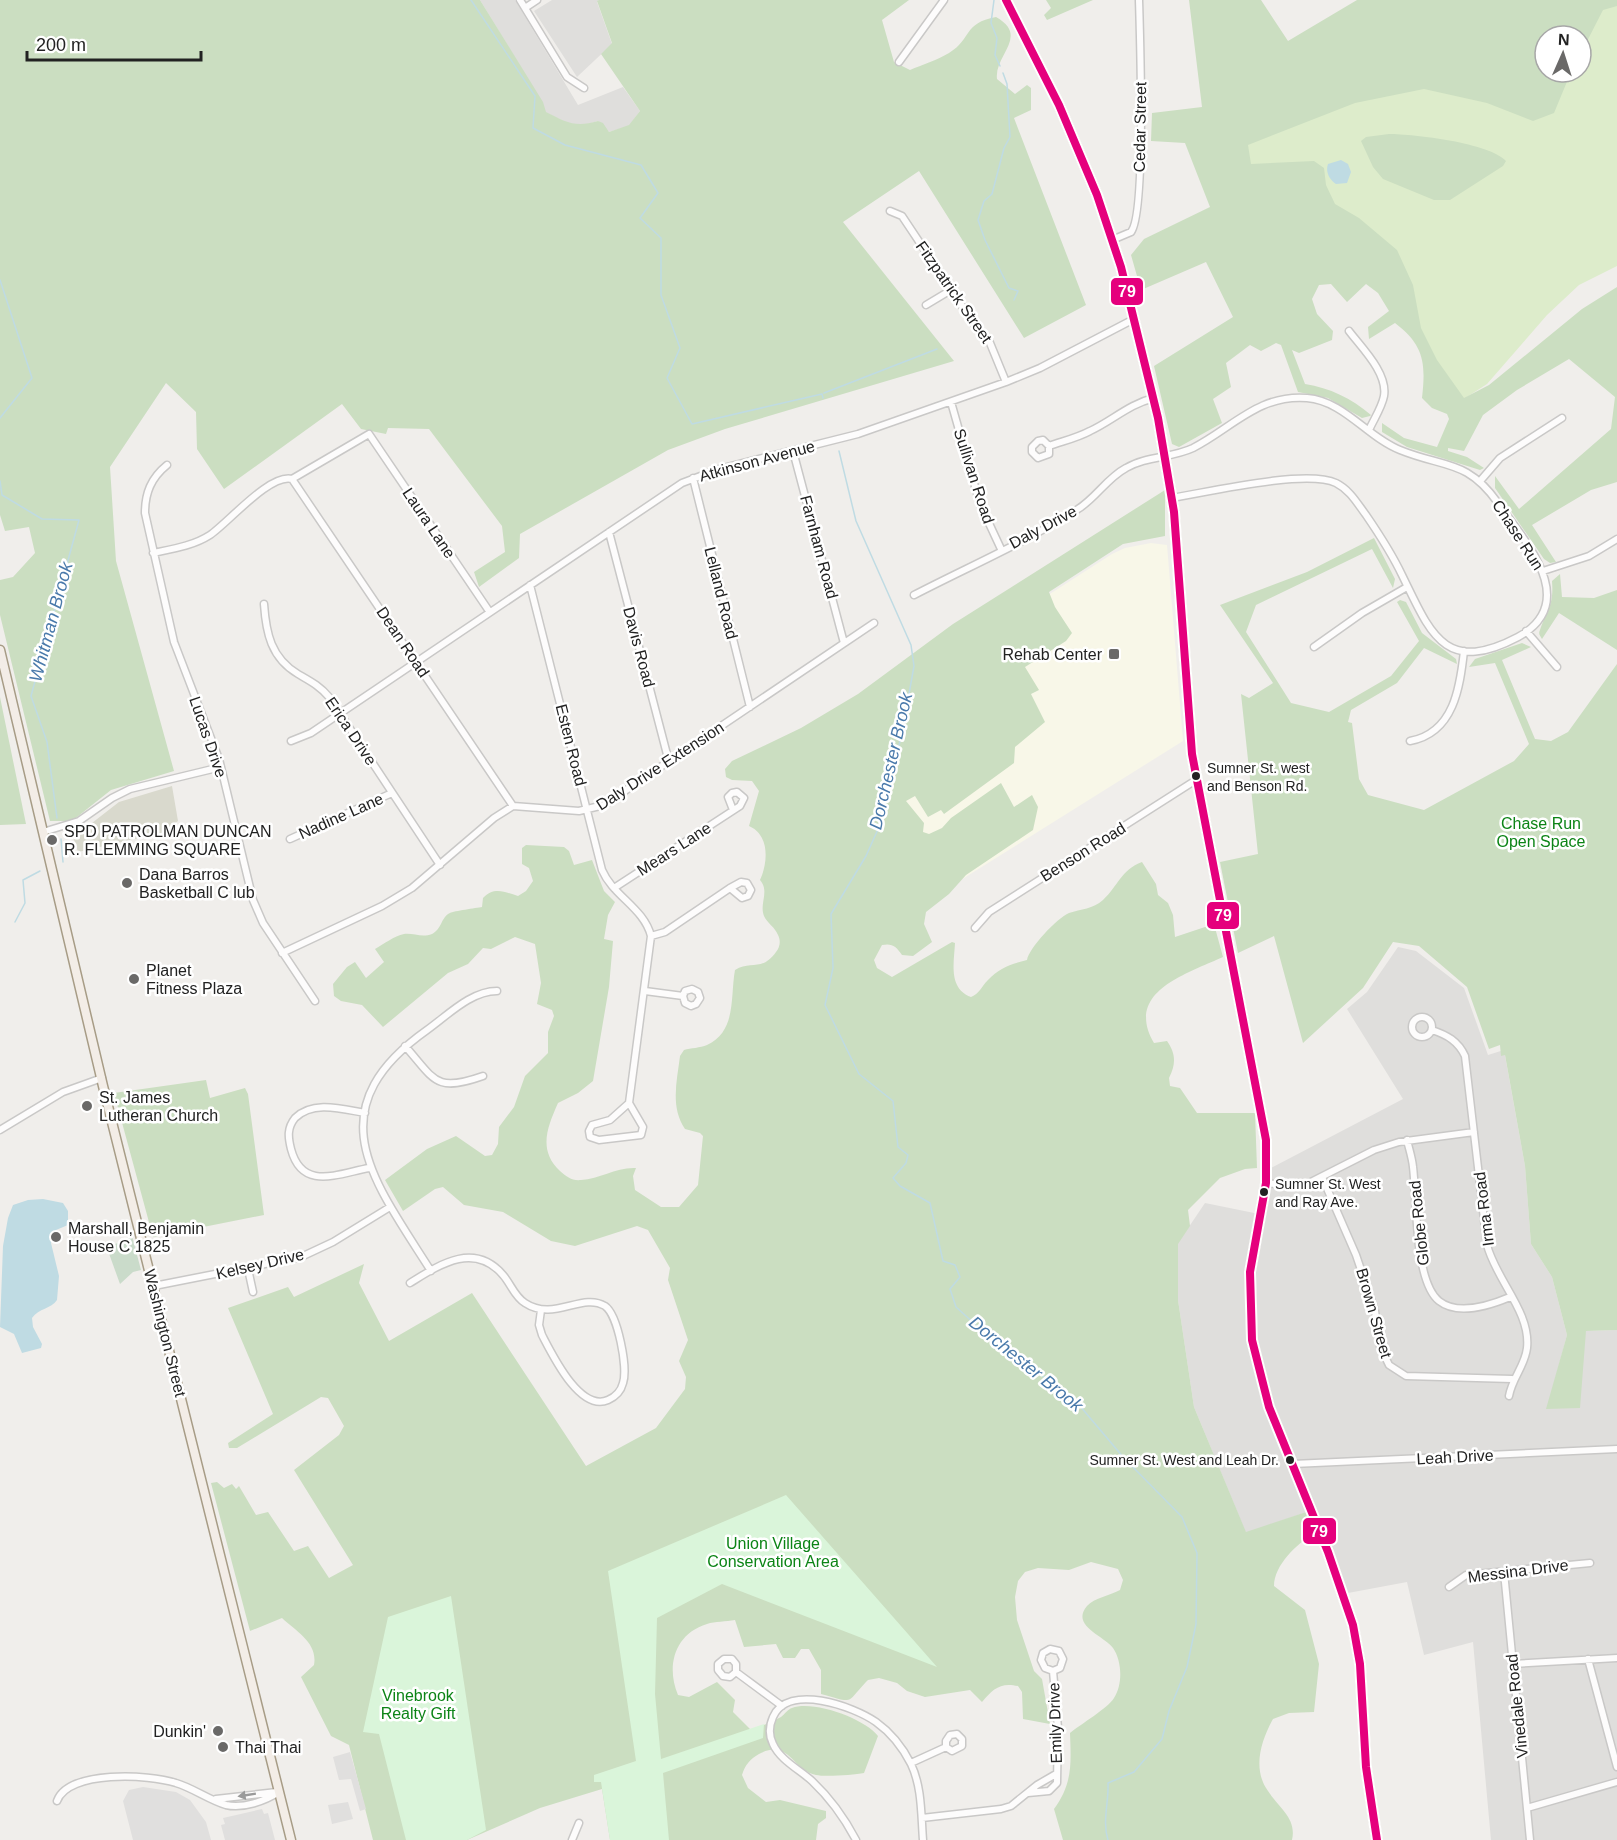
<svg xmlns="http://www.w3.org/2000/svg" width="1617" height="1840" font-family="Arial,sans-serif">
<style>
.residential{fill:#dfdedc}
.education{fill:#f8f7e8}
.construction{fill:#d9d9cd}
.grass{fill:#ddeccb}
.forest{fill:#cbdec1}
.cemetery{fill:#cadbca}
.park{fill:#daf5da}
.parking{fill:#e0dfde}
.water{fill:#bfdbe3}
.lines{fill:none;stroke-linecap:round;stroke-linejoin:round}
.stream{stroke:#bfdbe3;stroke-width:1.5}
.minor-casing{stroke:#c9c8c7;stroke-width:9}
.major-casing{stroke:#a79c86;stroke-width:11}
.minor{stroke:#fdfcfc;stroke-width:6}
.major{stroke:#f3ede7;stroke-width:8}
.bus-1-casing{stroke:#fff;stroke-width:12}
.bus-1{stroke:#e5007d;stroke-width:8}
.oneway{fill:#9a9a9a}
.poi-dot{fill:#6a6968;stroke:#fff;stroke-width:2}
.bus-dot{fill:#222;stroke:#fff;stroke-width:2}
.labels{text-anchor:middle;dominant-baseline:central;stroke-width:5;stroke-linejoin:round;paint-order:stroke}
.bus-label{font-size:14px;fill:#222;stroke:#fff;text-anchor:start}
.street-label{font-size:16px;fill:#222;stroke:#fff}
.poi-label{font-size:16px;fill:#222;stroke:#fff;text-anchor:start}
.park-label{font-size:16px;fill:#0c8416;stroke:#fff}
.water-label{font-size:18px;font-style:italic;fill:#4a7aab;stroke:#fff}
.line-badge{stroke:#fff;stroke-width:2}
.badge-label{font-size:16px;text-anchor:middle;font-weight:bold;fill:#fff}
</style>
<rect width="100%" height="100%" fill="#f0eeeb"/>
<path class="residential" d="M480,0H515L578,105L623,87L640,111L629,126L609,132L598,121L581,126L571,125L545,112L542,102Z
M552,0H599L597,2L612,44L577,77L534,11Z
M1398,947L1416,951L1464,988L1488,1055L1504,1050L1525,1166L1531,1244L1552,1277L1567,1335L1547,1409L1586,1331L1617,1330V1840H1491L1473,1642L1424,1655L1407,1582L1348,1593L1315,1509L1246,1533L1194,1407L1178,1300V1243L1205,1203L1264,1215L1271,1168L1403,1099L1347,1009L1367,992Z"/>
<path class="education" d="M1151,543L1167,545L1183,741L908,913L894,694L1112,554L1125,548Z"/>
<path class="construction" d="M172,786L178,821L161,833L78,852L72,834L92,823L119,802Z"/>
<path class="grass" d="M1617,0V266L1579,285L1547,315L1487,384L1456,404L1373,235L1242,169L1236,141L1361,87L1581,72V37L1602,2Z"/>
<path class="forest" d="M0,0H480L543,102L546,112C566,122 575,128 598,121L603,123L609,132L629,125L640,111L601,54L612,43L597,1L599,0H909L882,20L894,62L910,70C922,65 937,60 949,53C972,39 963,23 996,17C1030,36 994,55 997,79L1015,94L1027,85L1031,88V110L1014,118L1086,305L1024,338L919,171L843,222L954,361L725,429L668,450L520,534L519,558L479,587L474,572L505,552L502,526L429,429L388,428L386,434L361,429L342,404L224,489L197,449L196,412L166,383L110,467L116,561L174,771L111,790L72,821H50L0,615V580L13,577L35,553L29,527L5,531L0,515Z
M1046,0H1093L1047,20L1044,15L1051,8Z
M1189,0H1261L1288,41L1357,0H1617V6L1603,10L1581,53V36H1545V72H1571L1554,113L1533,121L1487,103L1424,89L1355,103L1248,145L1251,164L1314,161L1324,168L1326,185L1335,204L1359,218L1397,250L1413,285L1421,328L1437,360L1464,398L1489,385L1582,309L1617,287V482L1591,490L1532,525L1556,562L1550,563L1544,559L1495,488V476L1519,509L1611,429L1615,397L1569,359L1517,390L1483,415L1464,451L1448,448V451L1467,457L1484,468L1480,470L1407,447L1382,432V423L1404,438L1437,447L1449,419L1447,414L1432,408L1422,398C1426,363 1424,345 1395,323L1369,339L1368,327L1389,311L1378,293L1366,284L1347,302L1331,284L1319,285L1312,299L1317,314L1333,331L1332,340L1299,353L1292,350L1305,384C1330,388 1351,398 1371,415L1370,416L1362,418L1328,398L1298,392L1281,345L1276,343L1261,351L1250,345L1226,363L1231,387L1213,399L1222,423L1179,447L1172,444L1154,366L1233,317L1206,262L1141,290L1131,255L1144,239L1210,207L1185,143L1151,141L1152,113L1202,107Z
M1389,134C1414,134 1490,143 1506,161L1503,166L1450,200H1434L1383,179L1373,167L1361,141L1366,137Z
M1165,490V536L1123,544L1049,592L1055,607L1072,633L1066,641L1025,667L1039,690L1031,694L1045,722L1015,747L1014,763L944,814L941,810L928,817L915,796L906,801L924,823L923,832L929,834L942,828L951,818L1001,783L1014,807L1032,795L1038,807L1033,830L966,875L949,894L926,912L924,924L932,942L913,956L902,955C896,946 892,943 882,945L874,960L877,968L892,977L952,942L955,943C954,963 948,988 971,997C980,993 981,987 988,980C999,968 1011,964 1027,960C1029,948 1057,918 1069,913C1081,909 1093,909 1103,900C1118,886 1121,870 1142,862L1156,884L1158,895L1168,903L1173,915L1175,937L1214,924L1223,957C1186,974 1124,992 1154,1043L1167,1041C1176,1054 1176,1064 1169,1078L1170,1086L1180,1088L1197,1113H1255L1257,1168L1245,1169L1220,1178L1188,1210L1190,1226L1178,1244V1300L1194,1407L1246,1532L1306,1512L1314,1533C1297,1544 1274,1565 1274,1586L1305,1610L1319,1664L1314,1712L1289,1713L1273,1719C1261,1741 1252,1769 1268,1791C1279,1808 1297,1818 1292,1840H1063L1054,1809C1073,1783 1071,1763 1070,1733C1081,1724 1108,1708 1114,1698C1123,1684 1122,1661 1113,1648C1105,1636 1070,1626 1087,1606C1094,1598 1111,1595 1120,1590L1123,1580L1118,1569L1091,1562L1069,1570L1038,1568L1025,1572L1018,1581L1015,1597L1017,1620L1034,1671L1042,1679L1050,1724L1023,1719L1022,1692L1018,1686C1000,1682 993,1689 982,1702L970,1690L925,1697L907,1691L897,1683L879,1678L868,1680C845,1703 857,1704 821,1694V1670L809,1649H801L795,1658H783L776,1644L744,1647L735,1620C726,1622 715,1621 707,1624C674,1634 666,1667 678,1695L689,1697L717,1682L735,1700L733,1712L751,1730C761,1726 772,1722 781,1717C785,1714 788,1709 792,1708C814,1700 865,1719 878,1736L864,1773C854,1775 825,1777 816,1775C792,1770 789,1738 759,1754C750,1759 745,1765 742,1775L748,1788L766,1802L780,1800L826,1811V1818L818,1824L816,1840H610L602,1789L540,1808L467,1840H373L349,1745L331,1736L301,1677L314,1665C318,1643 297,1632 282,1618L250,1631L211,1483L217,1482L224,1488L232,1484L236,1489L239,1486L256,1515L268,1512L294,1551L308,1546L329,1578L353,1565L294,1470L339,1435L344,1426L328,1398L321,1397L237,1448H229L228,1443L273,1414L228,1308L288,1287L294,1297L364,1264L359,1283L389,1341L472,1293L586,1466L656,1428L685,1389L686,1377L679,1361L688,1340L668,1280L670,1268L648,1230L637,1226L575,1246L551,1241L503,1212L464,1205L443,1187L435,1189L403,1211L385,1180L427,1149L456,1136L485,1156L492,1155L498,1144L499,1127L514,1107L525,1076L548,1053V1032L554,1016L552,1010L537,1004L541,983L535,944L515,937L491,949L483,948L468,964L448,973L383,1027L362,1005L341,1001L334,996L333,984L347,967L355,962L366,978L384,962L375,949C384,944 394,936 404,934C414,933 422,938 432,934C442,929 441,917 450,913C454,911 476,908 482,907L483,898C494,886 505,892 518,896L526,891L533,881L529,868L522,864V848L526,845L564,847L569,851L574,865L592,860L604,891L615,902L608,915L604,939L613,941L609,987L593,1081L578,1093L558,1103C547,1128 538,1150 560,1171C567,1177 572,1181 581,1180C600,1179 616,1167 636,1168L633,1176L635,1190L661,1207H679L698,1185L703,1136L700,1133L685,1129C670,1107 677,1081 680,1056L684,1050C691,1048 700,1048 707,1045C737,1031 730,997 735,970C751,960 762,972 776,952C780,947 781,941 778,935C775,927 767,923 764,916C759,903 770,892 760,880C768,863 770,835 749,826L759,791L752,781L732,780L726,777L725,769L732,761L801,728L858,694L953,624Z
M1374,538L1395,579L1393,588L1372,549L1256,605L1246,632L1291,703L1329,712L1391,676L1419,641L1397,602L1400,600L1406,602L1422,633L1456,659L1457,664L1424,648L1397,683L1351,710L1348,722L1352,723L1359,779L1368,795L1424,810L1514,761L1529,744L1495,663L1469,667L1475,659L1522,643L1531,647L1502,660L1535,739L1551,741L1568,732L1617,664V1330L1586,1331L1580,1408L1546,1409L1567,1335L1552,1277L1531,1244L1525,1166L1505,1055L1501,1056L1500,1045L1489,1049L1467,987L1419,946L1393,942L1363,988L1303,1043L1274,936L1238,953L1220,862L1258,854L1241,694L1249,698L1273,683L1220,605L1307,572Z
M1560,574L1562,597L1594,598L1617,590V650L1559,613L1542,639C1540,635 1538,634 1540,630C1547,609 1554,606 1552,581Z
M0,697L26,824L0,825Z
M206,1080L210,1098L245,1088L248,1094L264,1215L153,1237L114,1093Z"/>
<path class="cemetery" d="M132,1236L141,1270L133,1272L120,1284L107,1248Z"/>
<path class="park" d="M786,1495L937,1667L722,1584L657,1618L655,1694L661,1759L764,1724L763,1738L663,1773L669,1840H610L601,1782H594V1775L636,1761L608,1571Z
M451,1596L486,1830L467,1840H406L379,1734L363,1732L388,1617Z"/>
<path class="parking" d="M350,1752L366,1809L360,1811L351,1779L339,1780L333,1757Z
M143,1787L176,1792L190,1800L206,1822L211,1840H133L123,1801L129,1790Z
M348,1802L353,1819L332,1824L328,1805Z
M262,1809L264,1814L268,1813L275,1840H225L221,1825L225,1824L223,1818Z"/>
<path class="water" d="M1341,160L1348,164L1351,172L1347,183L1336,184C1330,180 1325,172 1328,164Z
M43,1199L63,1203L68,1211V1225L56,1230L51,1243L59,1276L57,1300C51,1309 39,1308 32,1318L33,1327L42,1344L41,1348L22,1353L14,1334L0,1327L3,1246L8,1218L13,1205L28,1200Z"/>
<g class="lines">
<path class="stream" d="M471,0L535,96L533,128L565,145L641,165L658,193L640,218L661,238V295L680,348L667,378L692,424L822,394L823,398
M994,0L991,23L997,38L995,55L1000,66
M1003,73L1007,84L1010,137L1004,148L992,194L984,201L978,220L985,240L1009,288L1018,291L1014,300
M0,280L32,378L0,418
M824,393L937,349
M839,451L856,521L911,645L914,666L902,733L879,827L866,856L831,914L833,968L825,1005L859,1074L893,1101L898,1147L908,1155L906,1163L893,1178L900,1186L930,1203L943,1261L955,1265L960,1277L950,1289L956,1307L987,1335L1074,1399L1124,1458L1182,1517L1197,1553L1196,1624L1187,1667L1169,1711L1162,1739L1134,1772L1108,1783C1109,1802 1102,1821 1108,1840
M0,481L2,495L42,519L79,520L31,696L47,742L57,818
M61,839L63,862
M15,922L25,903L23,880L40,871"/>
<g class="minor-casing">
<path id="minor" d="M520,0L567,77L584,88
M525,8L537,0
M899,62L944,0
M890,211L902,216L974,324L990,343L1006,382
M1112,240L1131,232C1146,214 1140,35 1139,0
M926,305L951,290
M1349,331C1361,347 1388,373 1384,396C1382,407 1374,419 1369,430
M951,402L980,504L1001,549
M1049,446V454L1038,458L1032,452V447L1038,441L1043,440L1049,446C1063,441 1077,438 1090,431C1112,421 1129,404 1154,398
M793,451L844,643
M167,465C151,478 145,493 145,513L174,642L219,759L253,900L263,923L315,1001
M693,478L750,707
M292,479L513,806
M292,479L369,434L489,611
M1481,480L1500,458L1562,418
M609,532L669,762
M153,553C172,549 193,546 210,535C228,523 270,473 292,479
M1543,571L1589,556L1617,539
M530,585L602,870C613,896 644,908 651,936L629,1103L610,1120L592,1125L589,1131L590,1137L599,1140L641,1135L643,1127L629,1103
M914,595C968,567 1026,542 1078,509C1096,498 1107,478 1126,468C1146,456 1172,458 1193,448C1232,428 1259,394 1307,398C1344,401 1367,437 1400,450C1444,468 1467,459 1498,503C1524,540 1582,602 1518,637C1444,676 1430,632 1402,575C1392,554 1379,534 1366,515C1357,503 1350,490 1336,483C1306,469 1208,492 1172,498
M264,604C266,633 271,658 298,674C310,681 320,686 329,697L440,865
M1526,631L1557,667
M1314,647L1362,613L1407,587
M291,741L311,733L682,483L719,469L858,434L1006,382L1040,368L1134,319
M1410,741C1454,733 1460,687 1464,651
M43,832L79,821L112,798L130,789L221,767
M290,839L392,793
M614,888L740,806L744,798L737,792L732,793L728,797L733,810
M975,928L989,912L1196,780
M651,936L665,932L730,888L741,882L747,883L751,890L748,896L742,898L730,888
M282,953L382,906L412,888L494,818L513,806L579,811L604,805L874,623
M645,991L683,996L685,991L692,989L698,992L700,998L696,1004L691,1006L685,1003L683,996
M1412 1027a10 10 0 1 1 20 0a10 10 0 1 1-20 0Z
M1432,1030C1447,1035 1458,1041 1465,1056L1487,1245C1496,1280 1531,1312 1527,1348C1525,1366 1512,1378 1509,1396
M405,1046C435,1080 435,1093 483,1076
M365,1113C342,1109 313,1100 295,1118C287,1128 288,1137 291,1149C302,1191 337,1174 369,1168
M0,1130L63,1092L102,1078
M1407,1140C1409,1149 1412,1157 1413,1167C1417,1198 1414,1281 1439,1301C1458,1316 1491,1305 1510,1297
M1322,1177L1356,1255L1375,1311L1380,1346L1389,1365L1406,1376L1512,1379
M1266,1183L1293,1186L1307,1184L1374,1150L1399,1142L1474,1132
M248,1269L253,1292
M431,1271C374,1181 314,1110 427,1030C448,1015 471,991 497,991
M410,1283C439,1265 474,1241 503,1275C511,1284 514,1296 525,1303C554,1322 582,1292 605,1306C618,1315 628,1368 623,1383C621,1391 615,1397 608,1400C580,1412 553,1356 542,1335L539,1325L541,1310
M154,1286L301,1257L333,1242L390,1207
M1293,1464L1617,1449
M1504,1572L1530,1840
M1449,1587L1466,1575L1590,1563
M1588,1659L1617,1767
M1513,1664L1617,1658
M736,1672L730,1677L723,1676L718,1670V1664L724,1659H732L736,1664V1672L782,1706
M911,1763L946,1747V1741L950,1735L957,1734L962,1739V1746L952,1751L946,1747
M1028,1793L1049,1791L1057,1783L1058,1728L1053,1671L1045,1668L1041,1660L1043,1653L1050,1649L1059,1651L1063,1659L1060,1668L1053,1671
M216,1799L277,1792
M57,1801C68,1770 149,1774 176,1783C193,1788 209,1800 226,1805C243,1809 265,1801 279,1792
M1527,1808L1617,1782
M922,1818L1001,1809L1011,1806L1037,1785L1056,1774
M572,1840L579,1823
M856,1840C845,1819 830,1798 812,1781C800,1770 780,1760 773,1744C769,1736 769,1726 773,1717C788,1683 853,1706 876,1722C890,1732 903,1748 911,1764C922,1787 921,1814 923,1840"/>
</g>
<g class="major-casing">
<path id="major" d="M1006,0L1059,105L1097,195L1121,267L1158,418L1174,512L1192,754L1266,1140V1183L1250,1272L1252,1340L1269,1407L1328,1552L1353,1625L1360,1664L1366,1767L1377,1840
M0,650L103,1086L291,1840"/>
</g>
<use href="#minor" class="minor"/>
<use href="#major" class="major"/>
<g class="bus-1-casing">
<path id="bus-1" d="M1006,0L1059,105L1097,195L1121,267L1158,418L1174,512L1192,754L1266,1140V1183L1250,1272L1252,1340L1269,1407L1328,1552L1353,1625L1360,1664L1366,1767L1377,1840"/>
</g>
<use href="#bus-1" class="bus-1"/>
</g>
<defs><path id="oneway-solid" d="M-6-.8H1V-3.2L6.5 0L1 3.2V.8H-6Z" transform="scale(1.5)"/></defs>
<use class="oneway" href="#oneway-solid" transform="translate(247 1795) rotate(171)"/>
<g class="poi-dot">
<rect x="1108" y="648" width="12" height="12" rx="3"/>
<circle cx="52" cy="840" r="6"/>
<circle cx="127" cy="883" r="6"/>
<circle cx="134" cy="979" r="6"/>
<circle cx="87" cy="1106" r="6"/>
<circle cx="56" cy="1237" r="6"/>
<circle cx="218" cy="1731" r="6"/>
<circle cx="223" cy="1747" r="6"/>
</g>
<g class="bus-dot">
<circle cx="1196" cy="776" r="5"/>
<circle cx="1264" cy="1192" r="5"/>
<circle cx="1290" cy="1460" r="5"/>
</g>
<g class="labels">
<g class="bus-label">
<text x="1207" y="768">Sumner St. west<tspan x="1207" dy="18">and Benson Rd.</tspan></text>
<text x="1275" y="1184">Sumner St. West<tspan x="1275" dy="18">and Ray Ave.</tspan></text>
<text x="1279" y="1460" text-anchor="end">Sumner St. West and Leah Dr.</text>
</g>
<g class="street-label">
<text transform="translate(1140 127) rotate(-89)">Cedar Street</text>
<text transform="translate(954 292) rotate(55)">Fitzpatrick Street</text>
<text transform="translate(757 461) rotate(-15)">Atkinson Avenue</text>
<text transform="translate(974 476) rotate(72)">Sullivan Road</text>
<text transform="translate(429 523) rotate(56)">Laura Lane</text>
<text transform="translate(1043 527) rotate(-28)">Daly Drive</text>
<text transform="translate(1518 535) rotate(57)">Chase Run</text>
<text transform="translate(819 547) rotate(75)">Farnham Road</text>
<text transform="translate(721 593) rotate(76)">Lelland Road</text>
<text transform="translate(403 642) rotate(56)">Dean Road</text>
<text transform="translate(639 647) rotate(75)">Davis Road</text>
<text transform="translate(351 731) rotate(56)">Erica Drive</text>
<text transform="translate(208 737) rotate(71)">Lucas Drive</text>
<text transform="translate(571 745) rotate(76)">Esten Road</text>
<text transform="translate(660 766) rotate(-33)">Daly Drive Extension</text>
<text transform="translate(341 816) rotate(-24)">Nadine Lane</text>
<text transform="translate(674 849) rotate(-33)">Mears Lane</text>
<text transform="translate(1083 852) rotate(-32)">Benson Road</text>
<text transform="translate(1484 1209) rotate(-97)">Irma Road</text>
<text transform="translate(1419 1223) rotate(-96)">Globe Road</text>
<text transform="translate(260 1264) rotate(-13)">Kelsey Drive</text>
<text transform="translate(1374 1313) rotate(74)">Brown Street</text>
<text transform="translate(165 1333) rotate(76)">Washington Street</text>
<text transform="translate(1455 1457) rotate(-3)">Leah Drive</text>
<text transform="translate(1518 1571) rotate(-7)">Messina Drive</text>
<text transform="translate(1517 1706) rotate(-96)">Vinedale Road</text>
<text transform="translate(1055 1723) rotate(-92)">Emily Drive</text>
</g>
<g class="poi-label">
<text x="1102" y="654" text-anchor="end">Rehab Center</text>
<text x="64" y="831">SPD PATROLMAN DUNCAN<tspan x="64" dy="18">R. FLEMMING SQUARE</tspan></text>
<text x="139" y="874">Dana Barros<tspan x="139" dy="18">Basketball C lub</tspan></text>
<text x="146" y="970">Planet<tspan x="146" dy="18">Fitness Plaza</tspan></text>
<text x="99" y="1097">St. James<tspan x="99" dy="18">Lutheran Church</tspan></text>
<text x="68" y="1228">Marshall, Benjamin<tspan x="68" dy="18">House C 1825</tspan></text>
<text x="206" y="1731" text-anchor="end">Dunkin'</text>
<text x="235" y="1747">Thai Thai</text>
</g>
<g class="park-label">
<text x="1541" y="823">Chase Run<tspan x="1541" dy="18">Open Space</tspan></text>
<text x="773" y="1543">Union Village<tspan x="773" dy="18">Conservation Area</tspan></text>
<text x="418" y="1695">Vinebrook<tspan x="418" dy="18">Realty Gift</tspan></text>
</g>
<g class="water-label">
<text transform="translate(51 622) rotate(-75)">Whitman Brook</text>
<text transform="translate(891 761) rotate(-77)">Dorchester Brook</text>
<text transform="translate(1026 1364) rotate(39)">Dorchester Brook</text>
</g>
</g>
<g class="line-badge">
<rect x="1110" y="277" width="34" height="29" rx="6" fill="#e5007d"/>
<rect x="1206" y="901" width="34" height="29" rx="6" fill="#e5007d"/>
<rect x="1302" y="1517" width="35" height="28" rx="6" fill="#e5007d"/>
</g>
<g class="badge-label">
<text x="1127" y="297">79</text>
<text x="1223" y="921">79</text>
<text x="1319" y="1537">79</text>
</g>
<g transform="translate(1563 54) rotate(3)"><circle r="28" fill="#ffffff" stroke="#a7a7a7" stroke-width="1.5"/>
<path d="M0-4.5L10 22L0 15L-10 22Z" fill="#6a6968"/>
<text y="-9" font-size="16" font-weight="bold" text-anchor="middle" fill="#222222">N</text>
</g>
<path d="M27 51v9h174v-9" fill="none" stroke="#222222" stroke-width="3"/>
<text x="36" y="51" font-size="18" fill="#222222" stroke="#ffffff" stroke-width="4.5" paint-order="stroke">200 m</text>
</svg>
